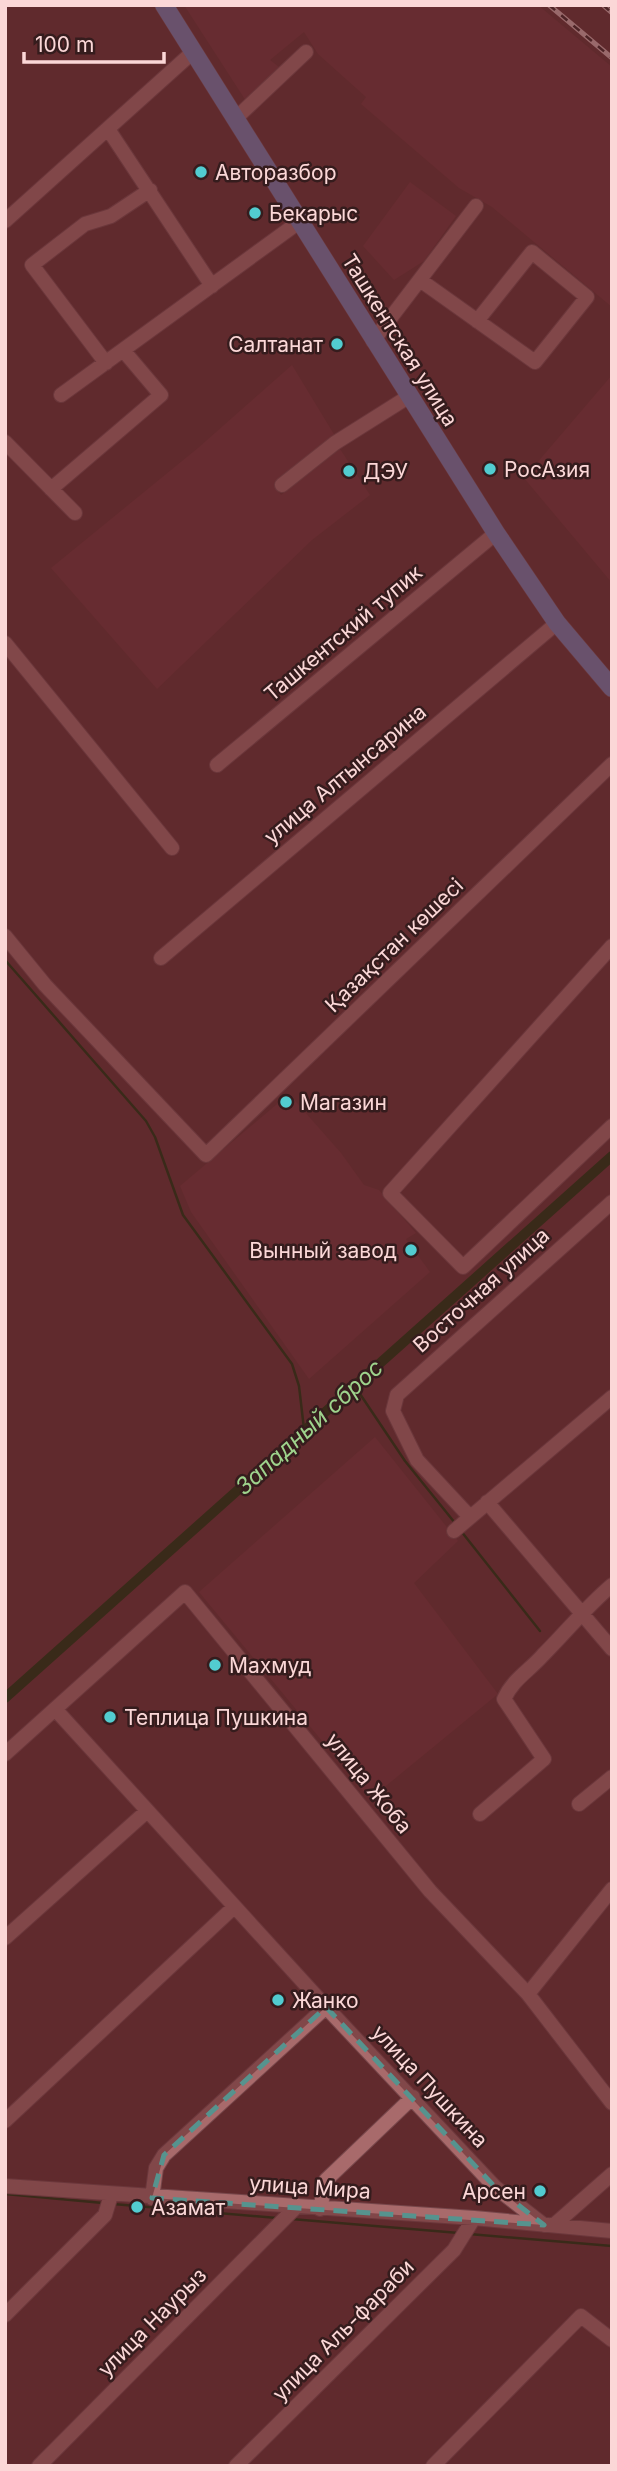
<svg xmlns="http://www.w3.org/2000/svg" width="617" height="2471" font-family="Inter,sans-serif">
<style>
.built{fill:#6f3035}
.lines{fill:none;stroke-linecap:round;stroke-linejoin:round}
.stream{stroke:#0b2b00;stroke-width:2.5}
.canal{stroke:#0b2b00;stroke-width:10}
.minor-casing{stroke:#77474b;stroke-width:16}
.major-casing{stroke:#77474b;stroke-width:19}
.minor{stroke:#a86a6b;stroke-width:14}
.major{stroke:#7481b8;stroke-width:18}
.rail-casing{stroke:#ddb6b6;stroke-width:5}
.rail{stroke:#351c1d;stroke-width:2.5;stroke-dasharray:8;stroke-linecap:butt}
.marked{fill:none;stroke:#56938e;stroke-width:5;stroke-dasharray:14 9;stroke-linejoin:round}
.poi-dot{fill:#52ccd0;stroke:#351c1d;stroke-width:2.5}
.labels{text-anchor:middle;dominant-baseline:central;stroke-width:5;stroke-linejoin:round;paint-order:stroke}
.poi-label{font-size:21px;fill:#fbd7d7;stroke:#351c1d;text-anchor:start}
.street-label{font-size:21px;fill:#fbd7d7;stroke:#351c1d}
.water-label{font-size:23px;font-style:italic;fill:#9ed38c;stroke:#351c1d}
</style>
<rect width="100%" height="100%" fill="#612a2d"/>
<path class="built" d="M184,5H538L612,67V307L492,207L459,188L361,104L366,97L318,54L304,32L270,60L279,67L246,101Z
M410,182L456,216L424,261L394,280L363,246Z
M292,365L335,436L274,485L281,495L340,449L370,495L312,540L157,689L51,568L198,448Z
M612,375V583L524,478Z
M289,1094L341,1153L364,1185L379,1190L416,1233L406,1239L430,1272L309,1379L191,1212L180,1186Z
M375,1437L458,1541L414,1583L498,1694L370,1799L199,1592Z"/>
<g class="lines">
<path class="stream" d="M5,960L146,1121L155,1137L183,1215L292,1364L299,1386L304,1429
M354,1385L405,1461L455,1523
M461,1531L540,1631
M5,2194L103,2203
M113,2204L277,2218
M291,2219L459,2233
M469,2234L612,2246"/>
<path class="canal" d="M5,1698L612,1156"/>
<g class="minor-casing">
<path id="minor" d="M235,119L306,52
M108,129L212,286
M5,221L193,52
M420,280L535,362L587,297L532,252L477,321
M373,341L476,206
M106,363L32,265L85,224L111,216L150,190
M61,395L299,222
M5,442L75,513
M282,485L335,443L408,397
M51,489L161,395L123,350
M5,643L172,848
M217,765L496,533
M5,936L45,985L206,1155L612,764
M612,946L390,1193L463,1267L612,1126
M161,958L557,623
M487,1502L612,1649
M470,1517L417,1460L393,1411L397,1395L612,1202
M454,1531L612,1397
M55,1709L326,2007L495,2187L544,2225
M5,1754L185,1592L430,1891L528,1994L612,2103
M579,1804L612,1777
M480,1814L544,1759L504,1699C513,1679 529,1671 543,1655C567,1631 586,1607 612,1585
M5,1938L146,1812
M528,1994L612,1889
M5,2121L234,1907
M5,2186L474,2218L612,2231
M152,2198L156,2168L164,2155L326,2007
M320,2209L326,2180L413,2097
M554,2225L612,2174
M5,2315L105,2215L111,2195
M39,2466L295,2208
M236,2466L454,2250L474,2218
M433,2466L581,2316L612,2340"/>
</g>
<g class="major-casing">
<path id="major" d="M164,5L496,533L557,623L612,688"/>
</g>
<use href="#minor" class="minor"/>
<use href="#major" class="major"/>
<g class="rail-casing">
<path id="rail" d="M549,5L612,58
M603,5L612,13"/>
</g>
<use href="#rail" class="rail"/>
</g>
<path d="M0 0H617V2471H0ZM326,2007L495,2187L544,2225L152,2198L164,2155Z" fill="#612a2d" fill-opacity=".55" fill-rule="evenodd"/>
<path class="marked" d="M326,2007L495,2187L544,2225L152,2198L164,2155Z"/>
<g class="poi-dot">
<circle cx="201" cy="172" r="7"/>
<circle cx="255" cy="213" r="7"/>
<circle cx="337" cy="344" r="7"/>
<circle cx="490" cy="469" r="7"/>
<circle cx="349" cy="471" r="7"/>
<circle cx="286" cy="1102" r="7"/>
<circle cx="411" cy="1250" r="7"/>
<circle cx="215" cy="1665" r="7"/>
<circle cx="110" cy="1717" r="7"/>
<circle cx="278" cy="2000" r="7"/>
<circle cx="540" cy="2191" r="7"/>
<circle cx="137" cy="2207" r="7"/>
</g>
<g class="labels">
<g class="poi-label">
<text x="215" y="172">Авторазбор</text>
<text x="269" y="213">Бекарыс</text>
<text x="323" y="344" text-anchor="end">Салтанат</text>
<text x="504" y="469">РосАзия</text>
<text x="363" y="471">ДЭУ</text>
<text x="300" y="1102">Магазин</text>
<text x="397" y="1250" text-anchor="end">Вынный завод</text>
<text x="229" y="1665">Махмуд</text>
<text x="124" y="1717">Теплица Пушкина</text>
<text x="292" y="2000">Жанко</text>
<text x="526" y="2191" text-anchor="end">Арсен</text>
<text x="151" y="2207">Азамат</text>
</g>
<g class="street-label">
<text transform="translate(400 340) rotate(58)">Ташкентская улица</text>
<text transform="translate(343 633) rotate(-40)">Ташкентский тупик</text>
<text transform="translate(345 774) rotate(-40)">улица Алтынсарина</text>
<text transform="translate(394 945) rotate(-44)">Қазақстан көшесі</text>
<text transform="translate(481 1290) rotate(-42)">Восточная улица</text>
<text transform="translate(369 1783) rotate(51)">улица Жоба</text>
<text transform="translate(430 2086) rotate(47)">улица Пушкина</text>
<text transform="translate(310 2187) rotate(4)">улица Мира</text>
<text transform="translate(152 2322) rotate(-45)">улица Наурыз</text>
<text transform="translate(343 2330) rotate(-45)">улица Аль-фараби</text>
</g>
<g class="water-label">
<text transform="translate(309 1427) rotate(-42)">Западный сброс</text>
</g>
</g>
<rect width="617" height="2471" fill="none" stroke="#fbd7d7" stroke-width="14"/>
<path d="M24 52v10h140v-10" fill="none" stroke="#fbd7d7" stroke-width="3.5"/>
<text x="35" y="52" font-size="21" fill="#fbd7d7" stroke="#351c1d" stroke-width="5" paint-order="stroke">100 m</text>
</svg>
